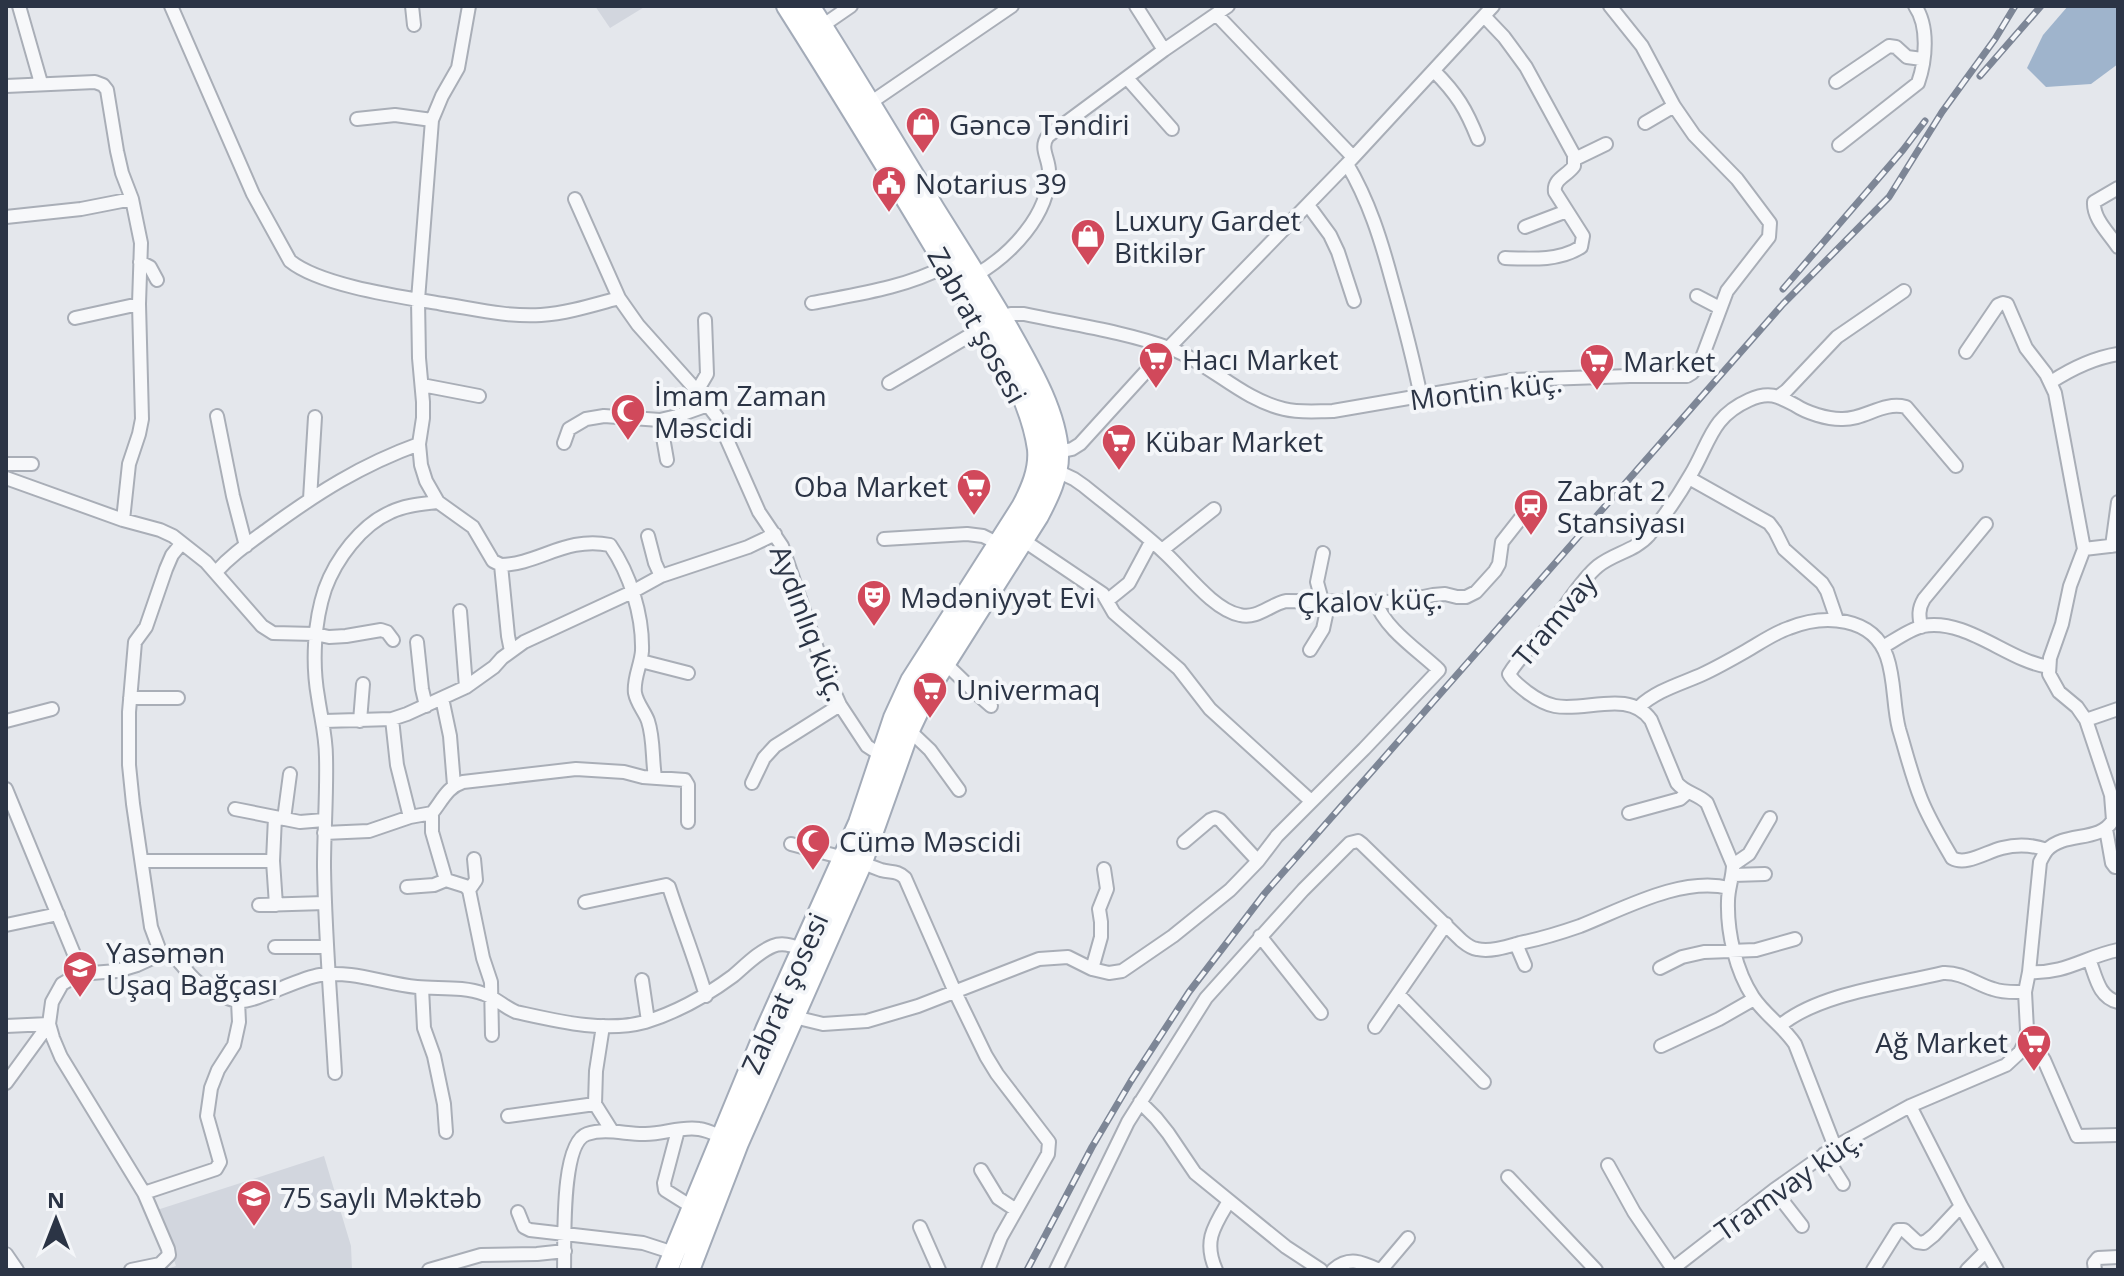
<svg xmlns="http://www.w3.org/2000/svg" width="2124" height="1276" font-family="'Open Sans',sans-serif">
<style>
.built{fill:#d2d6de}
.water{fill:#9fb4cc}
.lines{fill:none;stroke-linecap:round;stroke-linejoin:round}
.minor-casing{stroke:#a9aeb7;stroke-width:16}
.primary-casing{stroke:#a3abb8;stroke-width:24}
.minor{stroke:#f7f8fa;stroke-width:12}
.primary{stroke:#fff;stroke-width:20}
.rail-casing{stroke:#7d8696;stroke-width:7}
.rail{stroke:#f4f6f9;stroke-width:4;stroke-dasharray:12;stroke-linecap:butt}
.labels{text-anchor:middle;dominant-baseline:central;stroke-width:8;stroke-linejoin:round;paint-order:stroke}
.poi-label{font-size:28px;fill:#2b3445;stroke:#f4f6f9;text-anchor:start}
.street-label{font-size:28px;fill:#2b3445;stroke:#f4f6f9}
</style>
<rect width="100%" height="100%" fill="#e4e7ec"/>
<path class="built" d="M595,6H646L610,28Z
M324,1156L351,1246L352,1270H164L176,1266L157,1210Z"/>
<path class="water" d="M2068,6H2118V64L2091,84L2046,87L2027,68L2043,35Z"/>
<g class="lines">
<g class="minor-casing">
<path id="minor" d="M19,6L41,83
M171,6L253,194L290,261C321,286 402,297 443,304C475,309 507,317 541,315C568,313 593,305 619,298
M412,6L414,25
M469,6L458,68L442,96L432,120L418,300L419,358L423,402V418L419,444L421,465L426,481L438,502L473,527L493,561L501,565L508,636L511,651
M1136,6L1164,50
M1216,14L1353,157
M1484,16L1504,37L1526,67L1574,155V166C1567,176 1553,179 1555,192L1583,236L1581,247C1559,261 1531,259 1505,258
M822,26L851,6
M1434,71C1457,94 1466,109 1478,139
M1127,78L1172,129
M1836,82L1889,46L1896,47L1907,57L1922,59
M6,86L95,82L103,85L107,90L117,151L122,173L132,199L141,243L139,304L142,419L139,434L129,464L123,520
M870,103L1012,6
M357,119L395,115L432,120
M1645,123L1674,106
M1839,145L1918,83C1926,60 1929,26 1915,6
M1575,159L1606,144
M1347,164C1369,201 1381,240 1392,281C1403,320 1413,358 1421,397
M2118,188L2094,202C2093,219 2109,233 2118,247
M575,199L619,298L638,325L697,391L717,417L759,512L782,546L824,669L840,705L867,746L881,755
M1308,205L1330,235L1338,252L1354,301
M6,217L81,209L132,199
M1525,227L1567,211
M140,262L150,267L157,280
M976,275C1010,255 1050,215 1049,171C1049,158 1039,148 1048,136L1164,50L1228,6
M1697,296L1720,308
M812,303C858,294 904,288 946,266
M1001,317L1011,314H1024C1070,324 1126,332 1169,348C1210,363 1241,399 1284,409C1300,413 1317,411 1333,411L1513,380L1630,376H1687L1692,373L1700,363L1727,291L1769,237L1770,223L1737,179L1694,135L1674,106L1642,46L1610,6
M75,318L139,304
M2051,382C2071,369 2093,358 2118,354
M889,383L984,327
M422,385L479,396
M697,391L707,374L705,320
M1779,396L1786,391L1837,337L1904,291
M217,416L233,496L246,546
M660,420L667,460
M564,443L569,429L586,419L604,416L660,420L677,416L708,405
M1058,452L1072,449L1080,444L1151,366L1347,164L1493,6
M6,464H32
M1057,471L1074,479L1084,486C1111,508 1139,529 1165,553C1185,571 1213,610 1240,615C1258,619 1269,605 1286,601L1399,602L1433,595L1445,594L1457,597H1466L1476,592L1495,571L1499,564L1502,542L1524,514
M6,478L123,520L160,530L173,536L206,562L262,626L273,633L315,634L329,637L346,636L381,630L387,632L393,640
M1689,478L1769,523L1775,531L1784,549L1822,583L1827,591L1837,620
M310,499L315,417
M648,536L655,563L661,576
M884,539L967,534L983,536L999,544
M1023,540L1103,594L1114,613L1179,669L1210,709L1311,801
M2112,546L2118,502
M2084,549L2118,545
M1162,550L1214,509
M501,565C539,564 566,536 610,545C630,574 643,615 642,651C641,665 633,679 635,693C637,704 645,712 648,721C654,739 652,759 655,777
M216,572C231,555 249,543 268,529C317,493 361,465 419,444
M1108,600L1129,583L1151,542
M460,611L466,687
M1921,627C1919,616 1918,609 1924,599L1986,524
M417,642L422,689L426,706
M1883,647C1895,640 1910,629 1923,626C1967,618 2008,661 2049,667
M1310,650L1323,629L1326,615L1317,582L1323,553
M641,661L688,673
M944,662L976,693L991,706
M130,698H178
M442,698L450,736L454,785
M1639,707C1657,690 1681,684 1703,674C1718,667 1732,659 1746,651C1760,643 1774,633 1789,628C1824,614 1873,616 1887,657C1895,680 1893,706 1899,729C1906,752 1912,777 1921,799C1929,819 1941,839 1952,858C1966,866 1986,852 2002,848C2017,844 2033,845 2047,850
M392,719L397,765L410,817
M2086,720L2118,709
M6,721L52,709
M324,721L392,719L407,714L466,687L494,667L502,658L524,642L632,592L661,576L748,547L775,534
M360,721L363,684
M909,730L930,750L959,790
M752,783L764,758L775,746L840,705
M6,789L74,954L79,974
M235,809L300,822L324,820
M432,813V832L446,880L465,886L469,890L483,958L491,982L492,1035
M1629,813L1680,799L1688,792
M275,817L273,861L276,905
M284,819L290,774
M2106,829L2112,863L2115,867H2118
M324,833L369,831L410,817L432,813C442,801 447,787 463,782L576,769L624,772L643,777L685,780L688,785V822
M1184,842L1210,820L1215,818L1220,820L1258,861
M791,844L844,858
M142,861H273
M862,862C868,865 875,868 881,870C891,873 897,870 905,878L955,992L986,1056L997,1074L1049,1142L1048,1154L1001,1237L988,1270
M1733,865L1749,854L1770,818
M1733,875L1765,874
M407,887L434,885L446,880
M469,890L476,880L474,859
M585,902L666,885L669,887C681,924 695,959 706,996
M259,905L325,903
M6,925L58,914
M1260,936L1321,1013
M1516,944L1525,965
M275,947H327
M161,954L151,927L133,804L129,765V712L135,642L146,627L166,569L172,555L181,544
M2089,959C2096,976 2098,997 2118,1002
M1660,968L1682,957L1704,952L1756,950L1795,939
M1092,969L1101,937V922L1099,909L1107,889L1104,869
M2029,972C2066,974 2084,957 2118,950
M642,980L648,1021
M422,988L424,1028L434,1056L444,1104L446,1132
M1398,994L1484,1082
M794,1017L823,1024L867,1021L918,1006L1039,959L1068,957L1092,969L1109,973L1122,971L1173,936L1230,890L1258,861L1277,836L1364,749L1439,670C1419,651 1384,628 1376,602
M1781,1025C1820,993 1894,985 1943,973C1962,972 1976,984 1993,989C2004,993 2014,992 2025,992
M6,1026L49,1024L53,1038L61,1057L144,1193L168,1249L169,1255L160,1264L131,1270
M603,1026L596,1071L595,1104L612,1131
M1375,1027L1446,924
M2025,1042L2039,1052L2044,1060L2077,1136L2118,1135
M1661,1046L1719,1019L1754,999
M335,1073C331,1004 325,936 324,867C324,830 327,794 326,757C326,736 321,718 318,697C312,663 314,622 325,589C336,559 361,525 391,512C405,505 422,504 438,502
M6,1083L49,1024L52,1002L62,984L79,974L117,971L137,965L161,954C182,957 181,967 194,979C201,986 228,1000 238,1001C255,1003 298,978 320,975C353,970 384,984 417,987C439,989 463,986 484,994C496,998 504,1007 516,1012C557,1021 604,1033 645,1022C678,1012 706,996 733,976C745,966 758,952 773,946C783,942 793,946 803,949
M1140,1102L1156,1118L1168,1133L1195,1173L1286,1247L1321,1270
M1910,1106L1961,1206L1997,1270
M508,1116L595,1104
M678,1130L664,1183L665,1190L692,1207
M1835,1147L1795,1044C1783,1026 1765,1015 1753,997C1736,971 1727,933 1728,901C1728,889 1733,877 1733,865L1707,803C1698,794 1685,793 1677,783L1651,720C1629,689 1586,712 1555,706C1545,704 1535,698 1527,692C1520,686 1513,682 1509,674C1521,654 1541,637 1556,618C1569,602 1581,580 1598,566C1614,553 1635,551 1649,535C1664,517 1679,495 1691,474C1710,442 1711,417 1749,400C1769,391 1778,396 1795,405C1807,413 1827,419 1841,419C1865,420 1882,401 1906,407L1956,466
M1824,1154L1843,1184
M1608,1165L1634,1212L1673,1269
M981,1170L998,1198L1016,1210
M1508,1177L1596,1270
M1774,1190L1802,1226
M144,1193L216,1169L220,1162L207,1116L211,1088L218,1070L234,1045L239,1022L238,1001
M518,1212L524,1227L530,1230L643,1243L674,1253
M920,1227L939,1270
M6,1254L17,1270
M429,1270L481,1255L537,1254L565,1251
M564,1270C565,1244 560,1143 587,1134C605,1128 625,1134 643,1134C662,1135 680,1126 699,1129C707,1130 715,1134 722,1137
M1056,1270L1128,1122L1206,998L1303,890L1350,843L1358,841L1362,844L1461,940C1466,944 1470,948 1477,949C1490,952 1506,947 1520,943C1540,939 1560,933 1580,926C1623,909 1682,876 1729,888
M1216,1270C1203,1241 1214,1226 1229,1201
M1333,1270C1349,1256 1362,1262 1379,1270
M1381,1270L1408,1238
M1671,1270L1774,1190L1835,1147L1910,1106L2006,1065L2020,1052L2025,1042L2027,1030L2025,992L2029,972L2040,862C2042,858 2044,854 2047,850C2065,831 2100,843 2113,820L2111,795L2086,720L2077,707L2059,692L2049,674L2050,658L2062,624L2070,586L2084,549L2055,393L2046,374L2026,348L2007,304L2003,303L1998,305L1966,352
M1873,1270L1898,1230H1904L1917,1242L1924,1243L1934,1235L1961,1206
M1967,1270L1986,1251
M2095,1270L2094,1263L2098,1258L2118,1257"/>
</g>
<g class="primary-casing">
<path id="primary" d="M667,1270L766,1030L859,823L894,718L911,681L1022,507C1031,490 1040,470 1038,449C1029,384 979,320 946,265C894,178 841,91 787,6
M689,1270L738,1143L862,862L909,730L928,690L1038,516C1048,497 1059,475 1058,453C1056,411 1028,365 1008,329C984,288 959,249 934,209C892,141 852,73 809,6"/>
</g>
<use href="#minor" class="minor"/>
<use href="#primary" class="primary"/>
<g class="rail-casing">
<path id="rail" d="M1980,76L2041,6
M1783,289L1903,150L1925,121
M1027,1270L1092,1147L1131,1081L1189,992L1265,893L1783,304L1889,197L1942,112L1995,39L2015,6"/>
</g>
<use href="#rail" class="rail"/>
</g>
<defs>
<g id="shop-pin" transform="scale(1.8)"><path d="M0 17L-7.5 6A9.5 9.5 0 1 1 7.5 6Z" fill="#d1495b" stroke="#f4f6f9"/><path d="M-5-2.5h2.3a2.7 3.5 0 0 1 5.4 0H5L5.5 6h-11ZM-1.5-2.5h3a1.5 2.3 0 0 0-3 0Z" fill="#fff"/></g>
<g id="civic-pin" transform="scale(1.8)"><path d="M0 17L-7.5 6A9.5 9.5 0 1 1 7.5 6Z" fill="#d1495b" stroke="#f4f6f9"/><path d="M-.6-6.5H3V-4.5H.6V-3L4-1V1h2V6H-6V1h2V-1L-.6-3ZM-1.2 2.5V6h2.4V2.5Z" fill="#fff"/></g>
<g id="supermarket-pin" transform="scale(1.8)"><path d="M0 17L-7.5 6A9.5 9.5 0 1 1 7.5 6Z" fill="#d1495b" stroke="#f4f6f9"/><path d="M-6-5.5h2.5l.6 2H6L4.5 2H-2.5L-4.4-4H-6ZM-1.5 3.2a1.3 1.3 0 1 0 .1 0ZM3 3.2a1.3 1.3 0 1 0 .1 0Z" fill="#fff"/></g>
<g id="mosque-pin" transform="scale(1.8)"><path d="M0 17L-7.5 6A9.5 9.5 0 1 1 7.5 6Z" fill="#d1495b" stroke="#f4f6f9"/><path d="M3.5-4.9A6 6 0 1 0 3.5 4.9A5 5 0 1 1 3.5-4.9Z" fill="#fff"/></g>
<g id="station-pin" transform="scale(1.8)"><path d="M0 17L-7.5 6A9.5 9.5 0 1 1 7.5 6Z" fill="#d1495b" stroke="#f4f6f9"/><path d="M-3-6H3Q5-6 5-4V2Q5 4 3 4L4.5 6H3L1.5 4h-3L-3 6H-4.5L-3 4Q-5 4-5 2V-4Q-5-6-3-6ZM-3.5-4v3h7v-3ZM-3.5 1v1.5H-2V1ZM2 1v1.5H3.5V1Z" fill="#fff"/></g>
<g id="theatre-pin" transform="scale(1.8)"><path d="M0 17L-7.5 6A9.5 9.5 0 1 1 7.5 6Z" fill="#d1495b" stroke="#f4f6f9"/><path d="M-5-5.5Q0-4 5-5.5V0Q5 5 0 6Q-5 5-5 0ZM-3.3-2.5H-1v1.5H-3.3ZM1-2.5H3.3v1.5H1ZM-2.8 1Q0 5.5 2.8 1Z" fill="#fff"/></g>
<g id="school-pin" transform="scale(1.8)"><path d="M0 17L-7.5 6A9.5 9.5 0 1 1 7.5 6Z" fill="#d1495b" stroke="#f4f6f9"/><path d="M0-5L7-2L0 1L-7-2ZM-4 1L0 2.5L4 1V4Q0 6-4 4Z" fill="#fff"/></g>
</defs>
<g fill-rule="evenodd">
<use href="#shop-pin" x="923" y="124"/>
<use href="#civic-pin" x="889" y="183"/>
<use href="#shop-pin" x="1088" y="236"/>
<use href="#supermarket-pin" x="1156" y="359"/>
<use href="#supermarket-pin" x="1597" y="361"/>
<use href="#mosque-pin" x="628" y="411"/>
<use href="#supermarket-pin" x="1119" y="441"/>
<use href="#supermarket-pin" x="974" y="486"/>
<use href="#station-pin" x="1531" y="506"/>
<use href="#theatre-pin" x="874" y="597"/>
<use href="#supermarket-pin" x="930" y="689"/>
<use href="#mosque-pin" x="813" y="841"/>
<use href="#school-pin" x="80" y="968"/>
<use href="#supermarket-pin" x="2034" y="1042"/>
<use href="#school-pin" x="254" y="1197"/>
</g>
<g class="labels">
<g class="poi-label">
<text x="949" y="124">Gəncə Təndiri</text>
<text x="915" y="183">Notarius 39</text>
<text x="1114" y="220">Luxury Gardet<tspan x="1114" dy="32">Bitkilər</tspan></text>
<text x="1182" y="359">Hacı Market</text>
<text x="1623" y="361">Market</text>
<text x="654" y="395">İmam Zaman<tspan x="654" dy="32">Məscidi</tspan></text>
<text x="1145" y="441">Kübar Market</text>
<text x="948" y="486" text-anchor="end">Oba Market</text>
<text x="1557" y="490">Zabrat 2<tspan x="1557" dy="32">Stansiyası</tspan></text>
<text x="900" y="597">Mədəniyyət Evi</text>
<text x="956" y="689">Univermaq</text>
<text x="839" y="841">Cümə Məscidi</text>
<text x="106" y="952">Yasəmən<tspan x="106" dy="32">Uşaq Bağçası</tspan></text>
<text x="2008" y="1042" text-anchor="end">Ağ Market</text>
<text x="280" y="1197">75 saylı Məktəb</text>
</g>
<g class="street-label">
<text transform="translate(978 325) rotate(61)">Zabrat şosesi</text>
<text transform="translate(1486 390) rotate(-7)">Montin küç.</text>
<text transform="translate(1370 600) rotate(-2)">Çkalov küç.</text>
<text transform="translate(1554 619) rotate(-50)">Tramvay</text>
<text transform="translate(809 623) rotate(69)">Aydınlıq küç.</text>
<text transform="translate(784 993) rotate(-66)">Zabrat şosesi</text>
<text transform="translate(1788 1184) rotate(-35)">Tramvay küç.</text>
</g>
</g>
<rect width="2124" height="1276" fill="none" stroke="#2b3445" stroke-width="16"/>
<g transform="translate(56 1220)" stroke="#f4f6f9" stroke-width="6" paint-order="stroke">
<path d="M0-6L14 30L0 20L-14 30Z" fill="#2b3445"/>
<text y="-12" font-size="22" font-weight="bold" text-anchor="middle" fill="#2b3445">N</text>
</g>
</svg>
